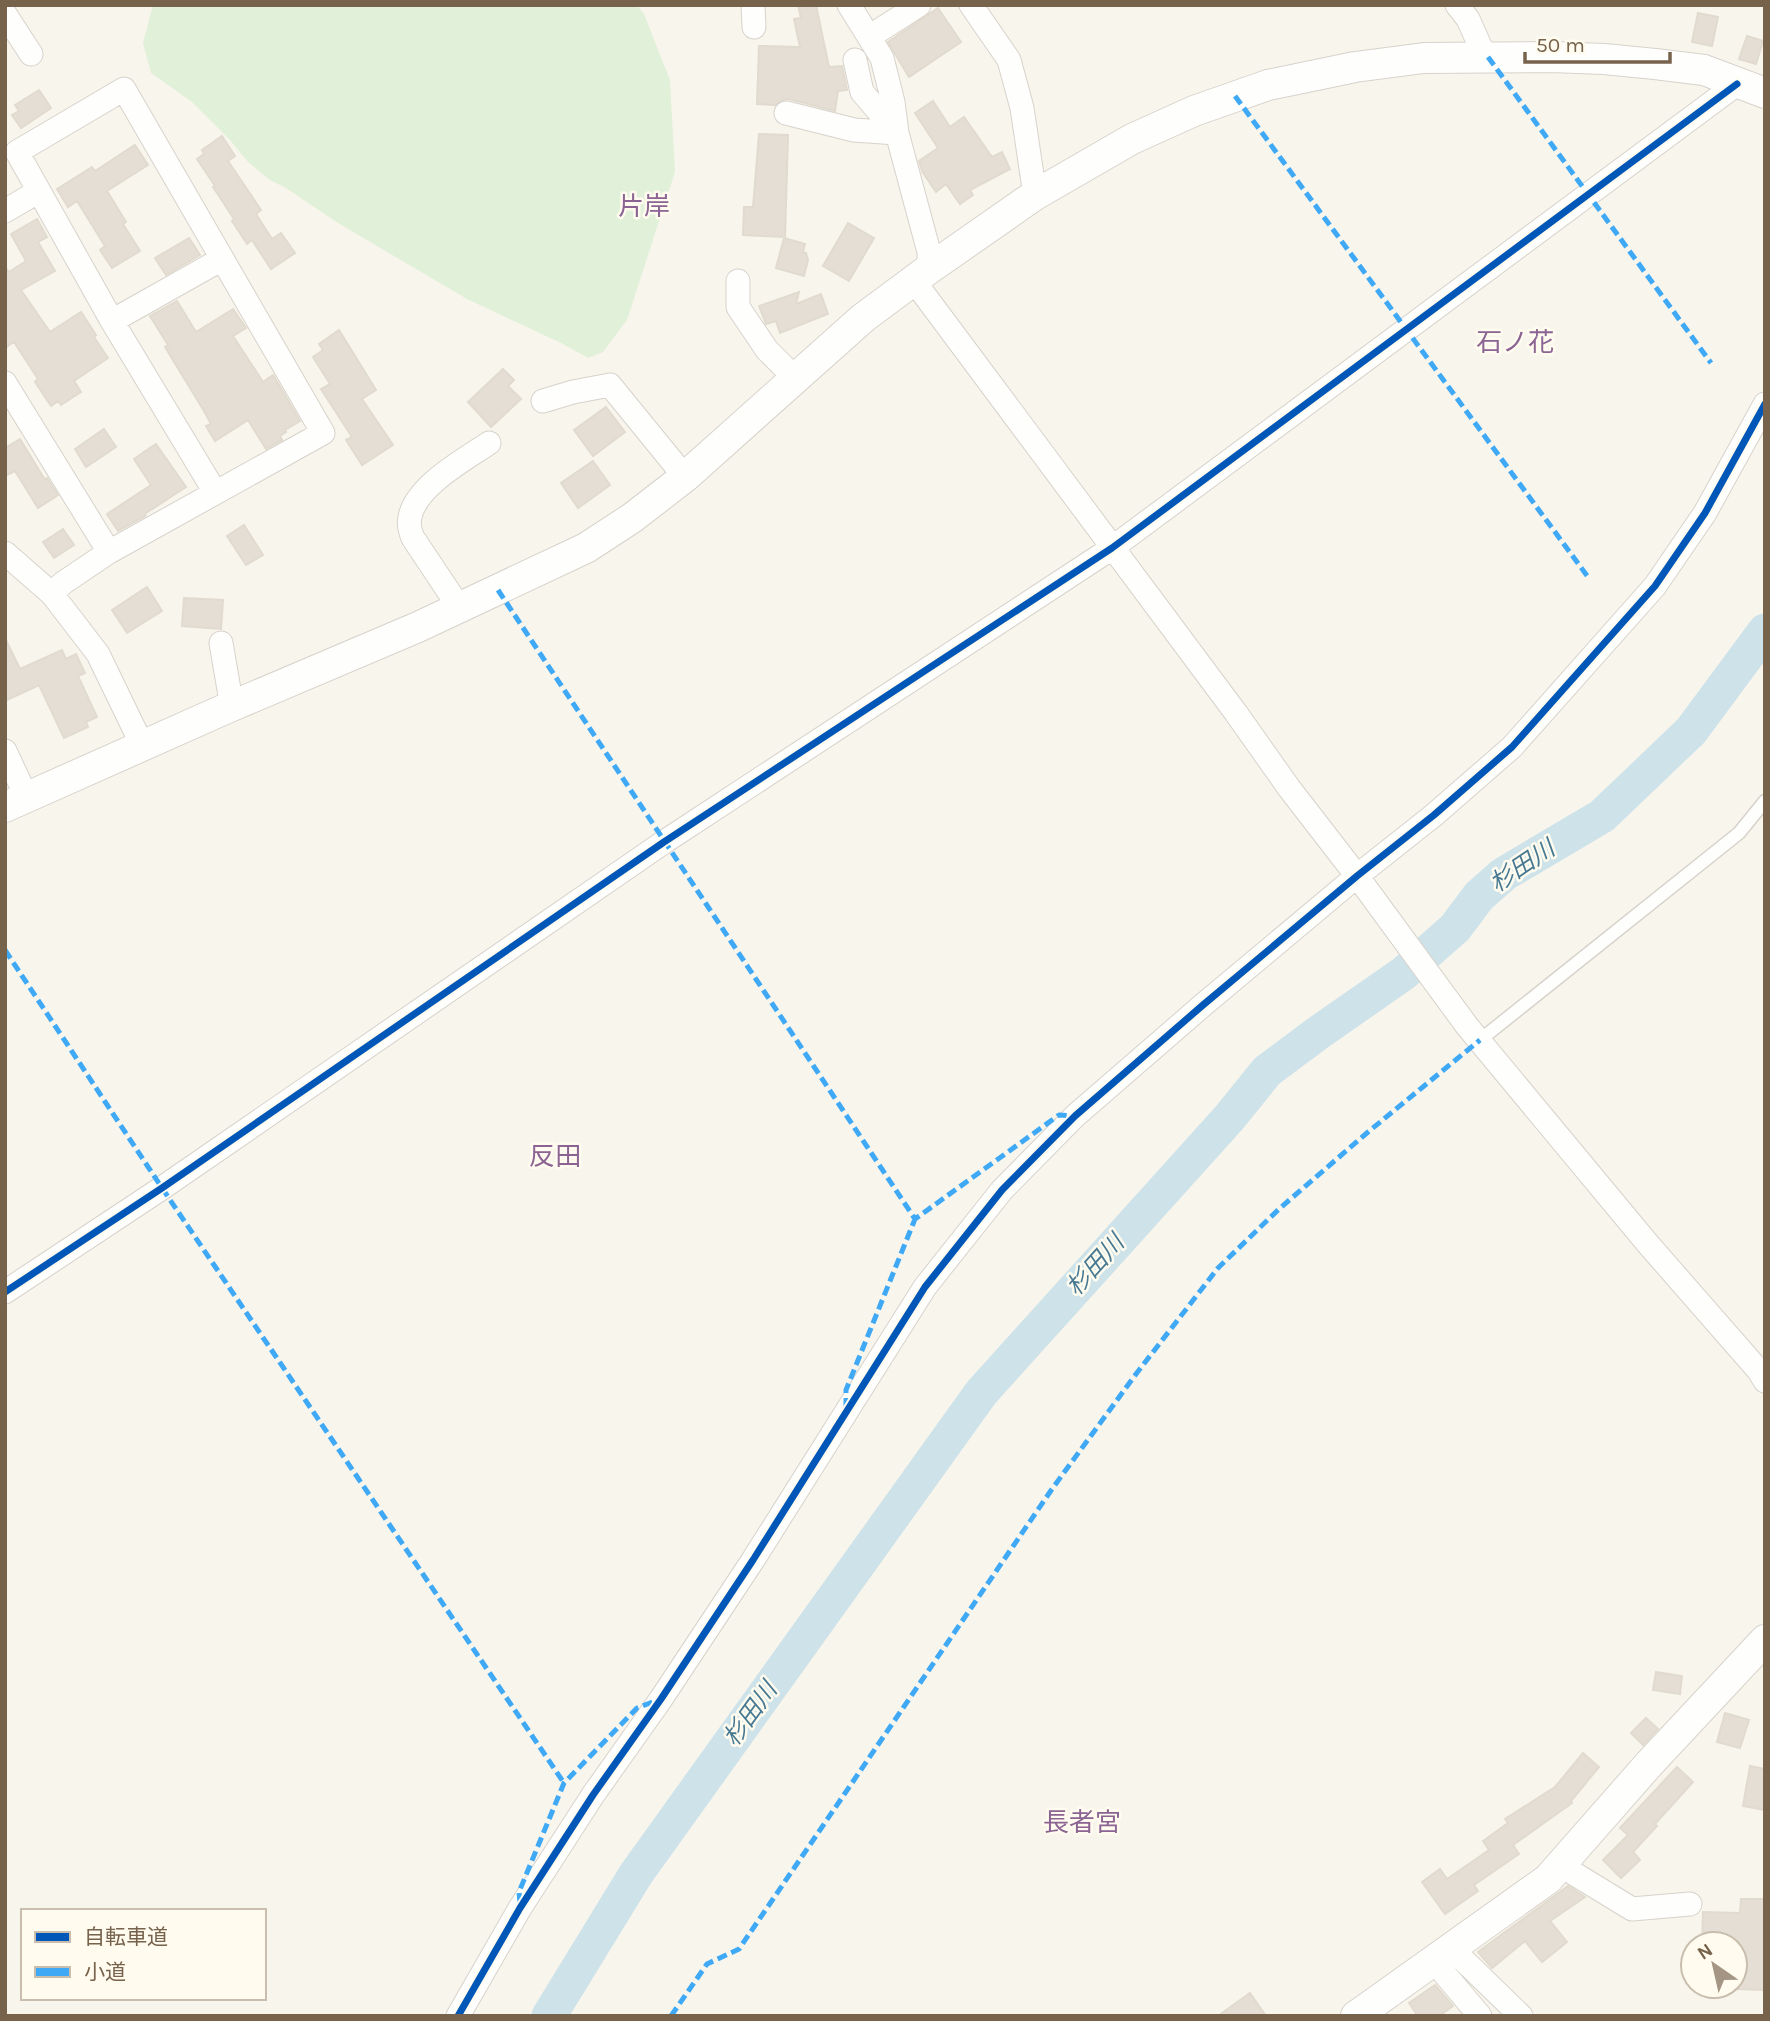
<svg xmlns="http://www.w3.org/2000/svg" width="1770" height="2021" font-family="Karla,'Noto Sans JP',sans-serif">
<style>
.green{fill:#e1f0d8}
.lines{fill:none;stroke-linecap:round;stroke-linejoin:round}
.river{stroke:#cee2e9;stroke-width:35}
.building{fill:#e5ded4;stroke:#e1dacf;stroke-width:2}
.service-casing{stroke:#d7d2cb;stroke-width:15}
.minor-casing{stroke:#d7d2cb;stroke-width:25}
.tertiary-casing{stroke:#d7d2cb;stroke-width:32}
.service{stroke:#fefefc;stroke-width:12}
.minor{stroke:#fefefc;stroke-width:23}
.tertiary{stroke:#fefefc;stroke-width:30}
.quiet{stroke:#3fa9f5;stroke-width:5;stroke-dasharray:10 5;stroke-linecap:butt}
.cycleway-casing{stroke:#fffbef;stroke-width:11}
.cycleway{stroke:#0057b8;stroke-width:7}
.labels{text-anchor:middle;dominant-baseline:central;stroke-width:5;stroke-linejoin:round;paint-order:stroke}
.water-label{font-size:24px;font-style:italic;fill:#487992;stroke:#fffbef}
.quarter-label{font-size:26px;fill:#8b6493;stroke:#fffbef}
</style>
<rect width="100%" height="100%" fill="#f8f5ed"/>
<path class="green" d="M153,5H637L644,14L670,80L675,172L627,320L603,352L588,358L563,344L467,299L338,223L286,188L270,180L248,162L230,140L192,102L151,73L143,43Z"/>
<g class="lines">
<path class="river" d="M549,2016L636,1874L981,1393L1229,1118L1267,1071L1318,1033L1404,973L1455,928L1479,896L1504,874L1602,816L1691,731L1765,631"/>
</g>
<path class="building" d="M798,5H816L829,67L842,66L847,90L838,91L835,111L789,99L782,100L775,105L757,104L759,46L800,47L794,19L801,18Z
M938,8L961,42L909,77L888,42Z
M1698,13L1718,17L1712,46L1692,42Z
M1747,36L1763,41L1756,64L1739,59Z
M39,90L51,108L21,128L12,115L19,111L15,105Z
M933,101L950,127L964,117L992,157L1002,152L1010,169L970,190L973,195L960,204L946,184L936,192L922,171L919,161L938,148L915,113Z
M759,134L788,135L785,237L743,235L744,207H753Z
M222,136L235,156L228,161L261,210L256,214L272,239L281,233L295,253L271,269L252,240L247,244L232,221L234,219L213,187L215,186L197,159L204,154L202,150Z
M135,145L148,165L107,191L126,222L123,224L140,251L112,268L100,250L105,246L77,201L68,207L57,189L92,167L95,171Z
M37,219L47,237L38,242L55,271L21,290L50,332L81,312L96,335L94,337L108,358L74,381L81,392L61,405L58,401L51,406L35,382L38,379L14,342L5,348V267L9,272L26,261L11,234Z
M848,223L874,238L849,281L823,266Z
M189,238L200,255L166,275L155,258Z
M784,238L805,244L803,252L806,253L808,260L804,276L776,268Z
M799,292L796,304L821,294L828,314L780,333L776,321L766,324L759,306Z
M177,301L196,332L233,309L246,328L233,336L263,382L273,375L300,421L285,430L286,432L280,436L282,440L266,449L248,420L215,441L206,426L211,424L204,411L165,347L168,345L150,316Z
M339,330L376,390L362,399L393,445L362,465L346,440L352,437L321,389L330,384L313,357L323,350L319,344Z
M503,369L514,380L508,386L521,399L491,427L468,402Z
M606,407L625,432L593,456L574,430Z
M104,429L116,447L86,467L75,449Z
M20,439L45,480L47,478L58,495L38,508L15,471L5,476V448Z
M156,444L186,487L146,513L145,516L118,531L107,514L151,485L134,459Z
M593,461L610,485L578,508L561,483Z
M244,525L263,555L246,565L227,536Z
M63,529L74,545L54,558L43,542Z
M147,587L162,611L127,633L112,610Z
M184,598L223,600L221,629L182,626Z
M5,638L20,669L62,650L66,659L76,654L85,673L78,676L97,717L86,722L88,727L64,738L39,685L5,701Z
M1656,1672L1682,1676L1680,1694L1653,1690Z
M1725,1713L1749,1720L1740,1748L1717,1742Z
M1646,1718L1658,1729L1643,1745L1631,1733Z
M1583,1753L1599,1767L1571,1801L1572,1803L1513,1845L1519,1854L1474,1885L1478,1891L1445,1914L1422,1882L1440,1869L1447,1879L1489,1850L1483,1841L1508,1823L1505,1819L1555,1787Z
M1750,1766L1765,1769V1810L1743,1806Z
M1677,1767L1693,1782L1655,1824L1657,1826L1633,1852L1640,1860L1621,1878L1603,1860L1628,1835L1620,1828Z
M1568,1886L1585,1897L1550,1921L1567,1942L1542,1962L1525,1941L1492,1968L1478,1952Z
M1741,1899H1765V1990L1737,1989L1738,1944H1702L1703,1912L1740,1913Z
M1435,1985L1453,2006L1439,2016H1418L1409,2003Z
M1250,1993L1266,2016H1218Z"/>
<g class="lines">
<g class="service-casing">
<path id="service" d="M1480,1040L1739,833L1765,801"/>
</g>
<g class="minor-casing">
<path id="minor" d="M753,5L754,27
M849,5L882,58L893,102L897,133L929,252V269
M971,5L1009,60L1022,108L1035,195
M1457,5L1468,19L1480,46L1488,57
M5,14L31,54
M869,37L919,5
M855,60L862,92L897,133
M786,113L854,130L897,133
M5,211L39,191
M738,281V307L767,350L796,379
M914,281L1236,713L1289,788L1357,876L1467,1026L1648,1244L1759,1371L1765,1381
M112,321L222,259
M5,383L109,552
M543,401L573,392L610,385L685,477
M5,553L52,594L98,654L143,747
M52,594L63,583L109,552L323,433L124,89L17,152L112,321L215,492
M459,607L413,538C410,531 408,524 410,517C416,486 464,460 489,443
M221,643L232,707
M5,751L27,798
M5,1292L162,1188L664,842L1112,548L1737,84
M1560,1865L1632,1909L1690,1904
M1451,1948L1521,2016
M1433,1960L1480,2016
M458,2016L520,1908L593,1795L661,1699L753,1560L925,1287L1002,1190L1075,1116L1203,1005L1357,876L1434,815L1512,747L1655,586L1705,513L1765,404"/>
</g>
<g class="tertiary-casing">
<path id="tertiary" d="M5,807L225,709L418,627L586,548L632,518L685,477L863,318L929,269L1035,195L1132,139L1194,111L1268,85L1355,67L1424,58L1551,57L1604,59L1655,64L1704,70L1765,93
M1356,2016L1548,1879L1649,1764L1765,1640"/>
</g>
<use href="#service" class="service"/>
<use href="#minor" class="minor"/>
<use href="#tertiary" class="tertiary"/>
<path class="quiet" d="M1488,57L1711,363
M1235,96L1588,577
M498,590L915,1219L1059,1115L1075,1116
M5,950L162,1188L564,1783
M846,1408V1390L915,1219
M520,1903L519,1892L564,1783L637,1708L658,1700
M671,2016L707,1964L739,1949L1052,1489L1136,1374L1218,1268L1279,1209L1368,1132L1480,1040"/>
<g class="cycleway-casing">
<path id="cycleway" d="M5,1292L162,1188L664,842L1112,548L1737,84
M458,2016L520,1908L593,1795L661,1699L753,1560L925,1287L1002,1190L1075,1116L1203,1005L1357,876L1434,815L1512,747L1655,586L1705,513L1765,404"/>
</g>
<use href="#cycleway" class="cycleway"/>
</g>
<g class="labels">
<g class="water-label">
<text transform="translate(1522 866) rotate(-34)">杉田川</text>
<text transform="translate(1095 1265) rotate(-48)">杉田川</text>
<text transform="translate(750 1714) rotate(-54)">杉田川</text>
</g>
<g class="quarter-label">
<text x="644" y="206">片岸</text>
<text x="1515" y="342">石ノ花</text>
<text x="555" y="1156">反田</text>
<text x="1082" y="1822">長者宮</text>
</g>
</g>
<rect width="1770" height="2021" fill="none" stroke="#77624b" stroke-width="14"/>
<rect x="21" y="1909" width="245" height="91" fill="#fffbef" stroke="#c9bead" stroke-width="2"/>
<rect x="35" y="1932" width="35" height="10" fill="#0057b8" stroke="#c9bead" stroke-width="2"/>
<text x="84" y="1944" font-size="21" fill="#77624b">自転車道</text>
<rect x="35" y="1967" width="35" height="10" fill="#3fa9f5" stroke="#c9bead" stroke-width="2"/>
<text x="84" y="1979" font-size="21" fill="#77624b">小道</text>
<g transform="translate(1714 1965) rotate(326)"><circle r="33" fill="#fffbef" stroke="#c9bead" stroke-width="2"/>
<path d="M0-5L12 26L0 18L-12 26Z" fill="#a49584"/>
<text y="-10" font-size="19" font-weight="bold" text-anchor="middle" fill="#77624b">N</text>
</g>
<path d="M1525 52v10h145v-10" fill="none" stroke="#77624b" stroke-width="3.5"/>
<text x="1536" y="52" font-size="21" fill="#77624b" stroke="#fffbef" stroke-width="5" paint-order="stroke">50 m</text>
</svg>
